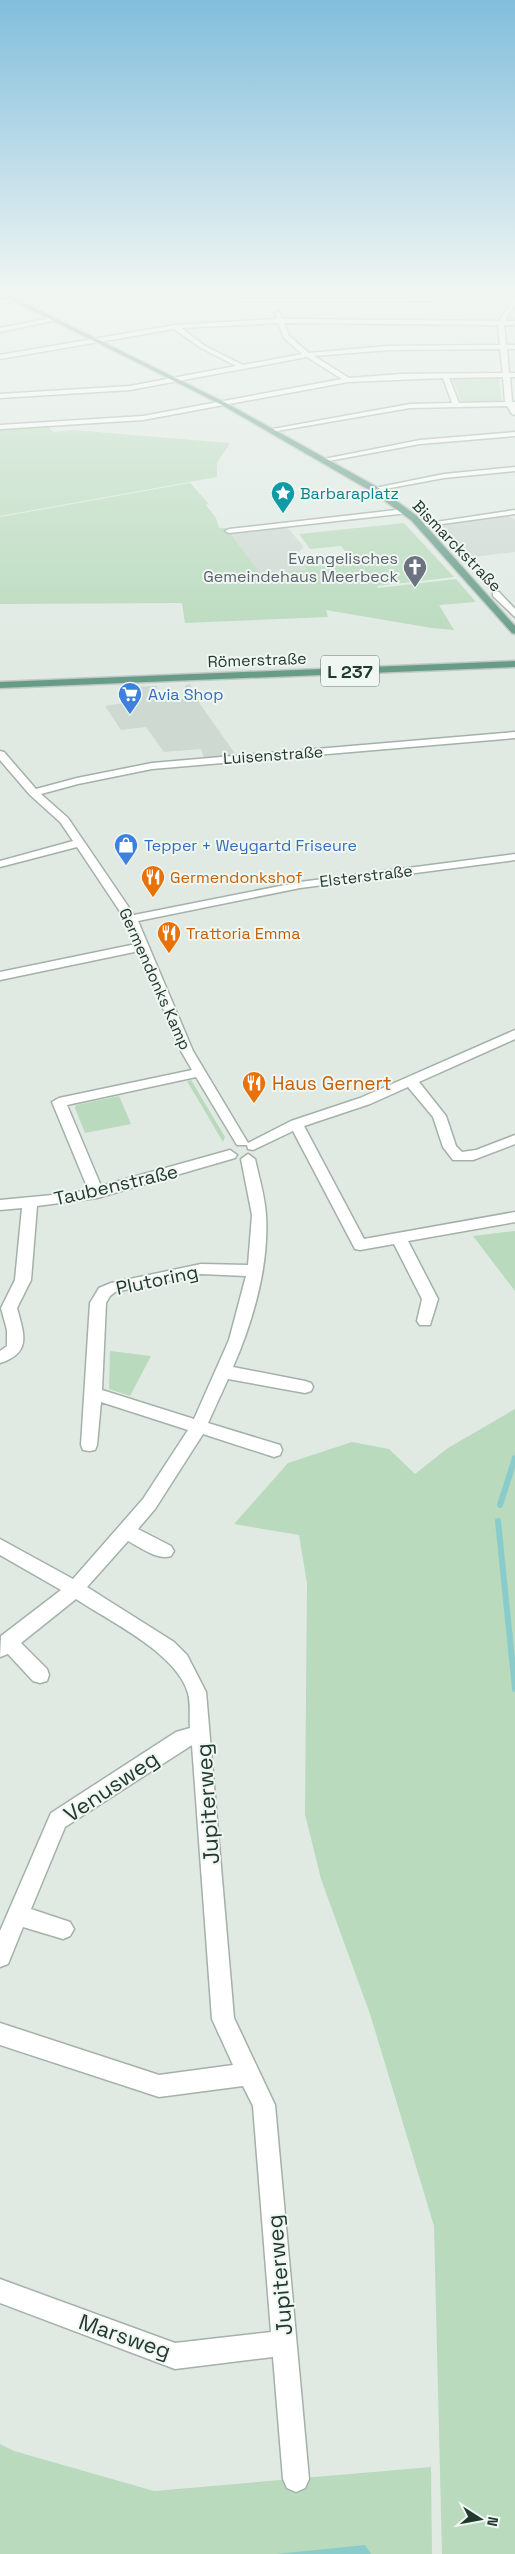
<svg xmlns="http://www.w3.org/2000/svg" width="515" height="2554" font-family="'Space Grotesk',sans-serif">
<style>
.built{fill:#ced9d2}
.green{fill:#b9dabd}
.water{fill:#8acccb}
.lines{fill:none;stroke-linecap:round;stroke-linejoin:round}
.stream{stroke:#8acccb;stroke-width:6}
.minor-casing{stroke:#a3b1a9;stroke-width:3}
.major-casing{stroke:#c1c8c5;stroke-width:3}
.minor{fill:#fff;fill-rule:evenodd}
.major{fill:#679d86;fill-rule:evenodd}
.labels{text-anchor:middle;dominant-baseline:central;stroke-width:4;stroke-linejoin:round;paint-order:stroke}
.far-culture-label{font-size:16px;fill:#0d838f;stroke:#f0f7f2;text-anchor:start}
.far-street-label{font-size:16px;fill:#22392f;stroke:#f0f7f2}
.far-worship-label{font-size:16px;fill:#5b616d;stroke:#f0f7f2;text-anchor:end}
.far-shop-label{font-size:16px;fill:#366cbe;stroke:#f0f7f2;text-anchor:start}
.far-food-label{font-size:16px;fill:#c56008;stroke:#f0f7f2;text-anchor:start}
.shield{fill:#f0f7f2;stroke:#60726a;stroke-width:1}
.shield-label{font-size:18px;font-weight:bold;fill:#22392f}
.food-label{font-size:19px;fill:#c56008;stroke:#f0f7f2;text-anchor:start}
.street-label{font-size:19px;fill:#22392f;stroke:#f0f7f2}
.near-street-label{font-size:22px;fill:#22392f;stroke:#f0f7f2}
</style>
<rect width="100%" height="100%" fill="#e0eae3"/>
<path class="built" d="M509,515L515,520V552L464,558L436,527L441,524Z
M287,527L304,547L296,554L308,569L261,575L231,533Z
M190,684L200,704L236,755L204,758L201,749L164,752L146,727L121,730L105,706L130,702L126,687L157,686V698L160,701L185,699V685Z"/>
<path class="green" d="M451,376L499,377L502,402L461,401Z
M47,425L53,432L72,430L230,443L217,463V477L0,516V429Z
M190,483L209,504L206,505L216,518L219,528H227L261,575L307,569L304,564L321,562L318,557L347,554L341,546L310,549L299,534L404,523L454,577L377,586L378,588L456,579L476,602L439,605L454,630L432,628L326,610L328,617L185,623L182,603L0,604V517Z
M191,1080L225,1137L223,1142L187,1081Z
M119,1096L131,1124L85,1133L75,1108L76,1105Z
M515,1231V1291L473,1236Z
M110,1351L151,1356L130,1396L109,1389Z
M515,1409V2554H442L434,2226L370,2014L321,1879L305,1814L307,1583L299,1535L234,1524L288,1463L352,1442L389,1449L415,1474L448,1448Z
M0,2444L14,2451L154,2491L431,2467L432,2554H0Z"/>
<path class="water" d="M365,2545L371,2554H276Z"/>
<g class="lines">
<path class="stream" d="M500,1505L515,1458
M498,1521L515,1689"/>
<g class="minor-casing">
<path id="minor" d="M515,297V304L505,321H515V325H504L506,345H515V349H507L509,373H515V377H510L512,402H515V415L512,414L507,406L410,408L271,432L267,430L410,404L452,403L443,378L348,382L143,420L0,429V425L143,416L342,379L307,357L130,390L0,398V394L130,386L236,366L201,348L174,329L0,359V355L175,325L277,319L275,313L278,311L283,319L499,321ZM278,323L284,338L302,354L243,365L205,346L181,328ZM284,323L498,325L500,345L389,346L309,353L289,336ZM500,349L503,373L401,374L349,378L314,356L389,350ZM503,377L505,402L459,403L449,378Z
M17,298V300L0,304V300Z
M438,298L436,301H239L242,299Z
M55,317L57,320L0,332V328Z
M515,432V436L420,444L323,462L319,460L420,440Z
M515,467V471L444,478L374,491L370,489L444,474Z
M405,509H408V513L229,533L225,531L229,529Z
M515,510V514L420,527L416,525Z
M493,592H499L515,609V617L493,596Z
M515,732V738L152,769L78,784L41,794L68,818L134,915L300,882L515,854V860L300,888L138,921L193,1051L248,1143L291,1121L360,1098L515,1030V1039L419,1082L446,1116L456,1146L462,1152L476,1150L515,1135V1144L473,1160H453L443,1147L433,1117L408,1087L370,1104L304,1126L364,1239L515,1212V1222L408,1241L438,1299L430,1325H420L417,1321L422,1299L394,1244L360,1250L355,1249L293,1131L253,1150L248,1149L247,1145H237L196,1077L67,1105L101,1186L230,1150L237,1155L235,1158L97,1198L37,1206L31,1280L17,1308C24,1334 32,1353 0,1363V1351L7,1346V1330L1,1308L15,1280L22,1208L0,1210V1200L74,1193L88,1189L52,1102L59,1098L192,1070L181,1051L139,951L0,980V972L136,944L125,919L77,847L0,867V861L73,841L60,822L30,795L0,760V751L4,752L36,789L77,778L152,763Z
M248,1154L255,1159C259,1177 265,1197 266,1215C269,1266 253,1321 233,1367L305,1381L311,1383L313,1387L311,1391L305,1393L228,1379L208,1423L280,1445L282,1450L280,1455L274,1457L203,1434L155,1509L138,1529L171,1546L174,1551L171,1556C158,1561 140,1547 128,1541L87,1587L174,1642L187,1655L206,1692L234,2018L275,2105L309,2479L305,2488L296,2492L287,2488L283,2479L273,2357L175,2369L0,2303V2279L175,2343L271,2332L253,2106L243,2086L159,2097L0,2045V2023L159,2075L233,2065L212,2019L192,1745L65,1827L31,1909L70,1922L74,1929L70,1936L63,1939L23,1927L8,1964L0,1967V1931L51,1813L176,1732L190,1728C189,1717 191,1704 188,1693C177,1653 109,1621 76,1599L21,1643L47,1669L49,1675L47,1681L40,1683L33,1681L8,1654L0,1657L1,1636L61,1590L0,1555V1539L73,1579L143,1499L188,1430L101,1402L97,1445L95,1450L89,1451L83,1450L81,1445L90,1303L99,1288L111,1283L201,1264L248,1265L252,1215L241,1159ZM201,1274L246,1276L229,1340L194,1419L102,1390L106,1303L110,1296L115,1292Z"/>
</g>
<g class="major-casing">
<path id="major" d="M0,291L226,403L377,487L417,516L515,626V634L512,633L411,520L371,491L222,405L0,294Z
M515,661V667L0,688V682Z"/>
</g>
<use href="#minor" class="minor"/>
<use href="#major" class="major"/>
</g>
<linearGradient id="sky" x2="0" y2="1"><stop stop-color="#82bedc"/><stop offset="0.45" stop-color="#f1f6f2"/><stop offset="1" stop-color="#f1f6f2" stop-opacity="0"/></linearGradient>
<rect width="515" height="649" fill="url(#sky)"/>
<defs>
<g id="sight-pin" transform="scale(1.25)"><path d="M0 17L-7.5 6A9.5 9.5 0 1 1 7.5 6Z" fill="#0f9aa8" stroke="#f0f7f2"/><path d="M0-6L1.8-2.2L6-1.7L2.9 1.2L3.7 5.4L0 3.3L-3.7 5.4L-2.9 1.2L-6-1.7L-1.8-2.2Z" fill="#fff"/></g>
<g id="church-pin" transform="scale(1.25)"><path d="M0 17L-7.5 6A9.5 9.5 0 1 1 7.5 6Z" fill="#6b7280" stroke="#f0f7f2"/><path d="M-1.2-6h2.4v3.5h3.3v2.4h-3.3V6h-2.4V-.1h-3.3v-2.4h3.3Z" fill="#fff"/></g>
<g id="supermarket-pin" transform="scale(1.25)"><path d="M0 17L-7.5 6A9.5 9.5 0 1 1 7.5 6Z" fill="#3f7fe0" stroke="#f0f7f2"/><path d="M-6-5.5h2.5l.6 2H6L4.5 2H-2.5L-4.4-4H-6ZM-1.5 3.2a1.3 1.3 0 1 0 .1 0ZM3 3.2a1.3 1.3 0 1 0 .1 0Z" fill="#fff"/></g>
<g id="shop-pin" transform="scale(1.25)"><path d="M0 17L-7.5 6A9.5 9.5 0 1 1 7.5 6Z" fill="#3f7fe0" stroke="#f0f7f2"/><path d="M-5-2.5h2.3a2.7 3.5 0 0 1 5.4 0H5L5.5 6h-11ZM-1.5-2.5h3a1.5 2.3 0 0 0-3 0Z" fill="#fff"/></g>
<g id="restaurant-pin" transform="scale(1.25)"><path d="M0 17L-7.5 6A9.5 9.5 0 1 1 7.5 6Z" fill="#e8710a" stroke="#f0f7f2"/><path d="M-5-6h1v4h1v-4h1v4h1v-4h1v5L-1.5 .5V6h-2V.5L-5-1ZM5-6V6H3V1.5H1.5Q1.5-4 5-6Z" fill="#fff"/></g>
</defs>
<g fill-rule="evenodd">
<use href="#sight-pin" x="283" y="493"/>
<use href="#church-pin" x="415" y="567"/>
<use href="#supermarket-pin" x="130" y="694"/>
<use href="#shop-pin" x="126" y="845"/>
<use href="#restaurant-pin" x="153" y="877"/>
<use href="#restaurant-pin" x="169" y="933"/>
<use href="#restaurant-pin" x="254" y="1083"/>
</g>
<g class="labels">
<g class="far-culture-label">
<text x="300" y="493">Barbaraplatz</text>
</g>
<g class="far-street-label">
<text transform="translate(457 546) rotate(46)">Bismarckstraße</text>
<text transform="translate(257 660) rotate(-2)">Römerstraße</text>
<text transform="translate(273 755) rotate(-4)">Luisenstraße</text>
<text transform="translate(366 876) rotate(-7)">Elsterstraße</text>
<text transform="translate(155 979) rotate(66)">Germendonks Kamp</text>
</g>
<g class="far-worship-label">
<text x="398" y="558">Evangelisches<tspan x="398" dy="18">Gemeindehaus Meerbeck</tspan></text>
</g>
<g class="far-shop-label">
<text x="148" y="694">Avia Shop</text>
<text x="144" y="845">Tepper + Weygartd Friseure</text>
</g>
<g class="far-food-label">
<text x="170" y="877">Germendonkshof</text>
<text x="186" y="933">Trattoria Emma</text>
</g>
<rect class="shield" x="321" y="655.5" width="58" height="31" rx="4"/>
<g class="shield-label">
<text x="350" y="671">L 237</text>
</g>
<g class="food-label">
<text x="272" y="1083">Haus Gernert</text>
</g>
<g class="street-label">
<text transform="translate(116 1185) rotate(-13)">Taubenstraße</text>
<text transform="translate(157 1280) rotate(-12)">Plutoring</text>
</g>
<g class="near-street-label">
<text transform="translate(111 1786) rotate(-34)">Venusweg</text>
<text transform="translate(207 1804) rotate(-94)">Jupiterweg</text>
<text transform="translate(279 2275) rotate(-95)">Jupiterweg</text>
<text transform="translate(125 2336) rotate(19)">Marsweg</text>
</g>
</g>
<g transform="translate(480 2519) rotate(101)" stroke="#f0f7f2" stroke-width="4" paint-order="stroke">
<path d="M0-4L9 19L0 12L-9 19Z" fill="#22392f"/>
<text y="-8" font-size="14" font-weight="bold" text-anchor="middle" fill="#22392f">N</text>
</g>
</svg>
